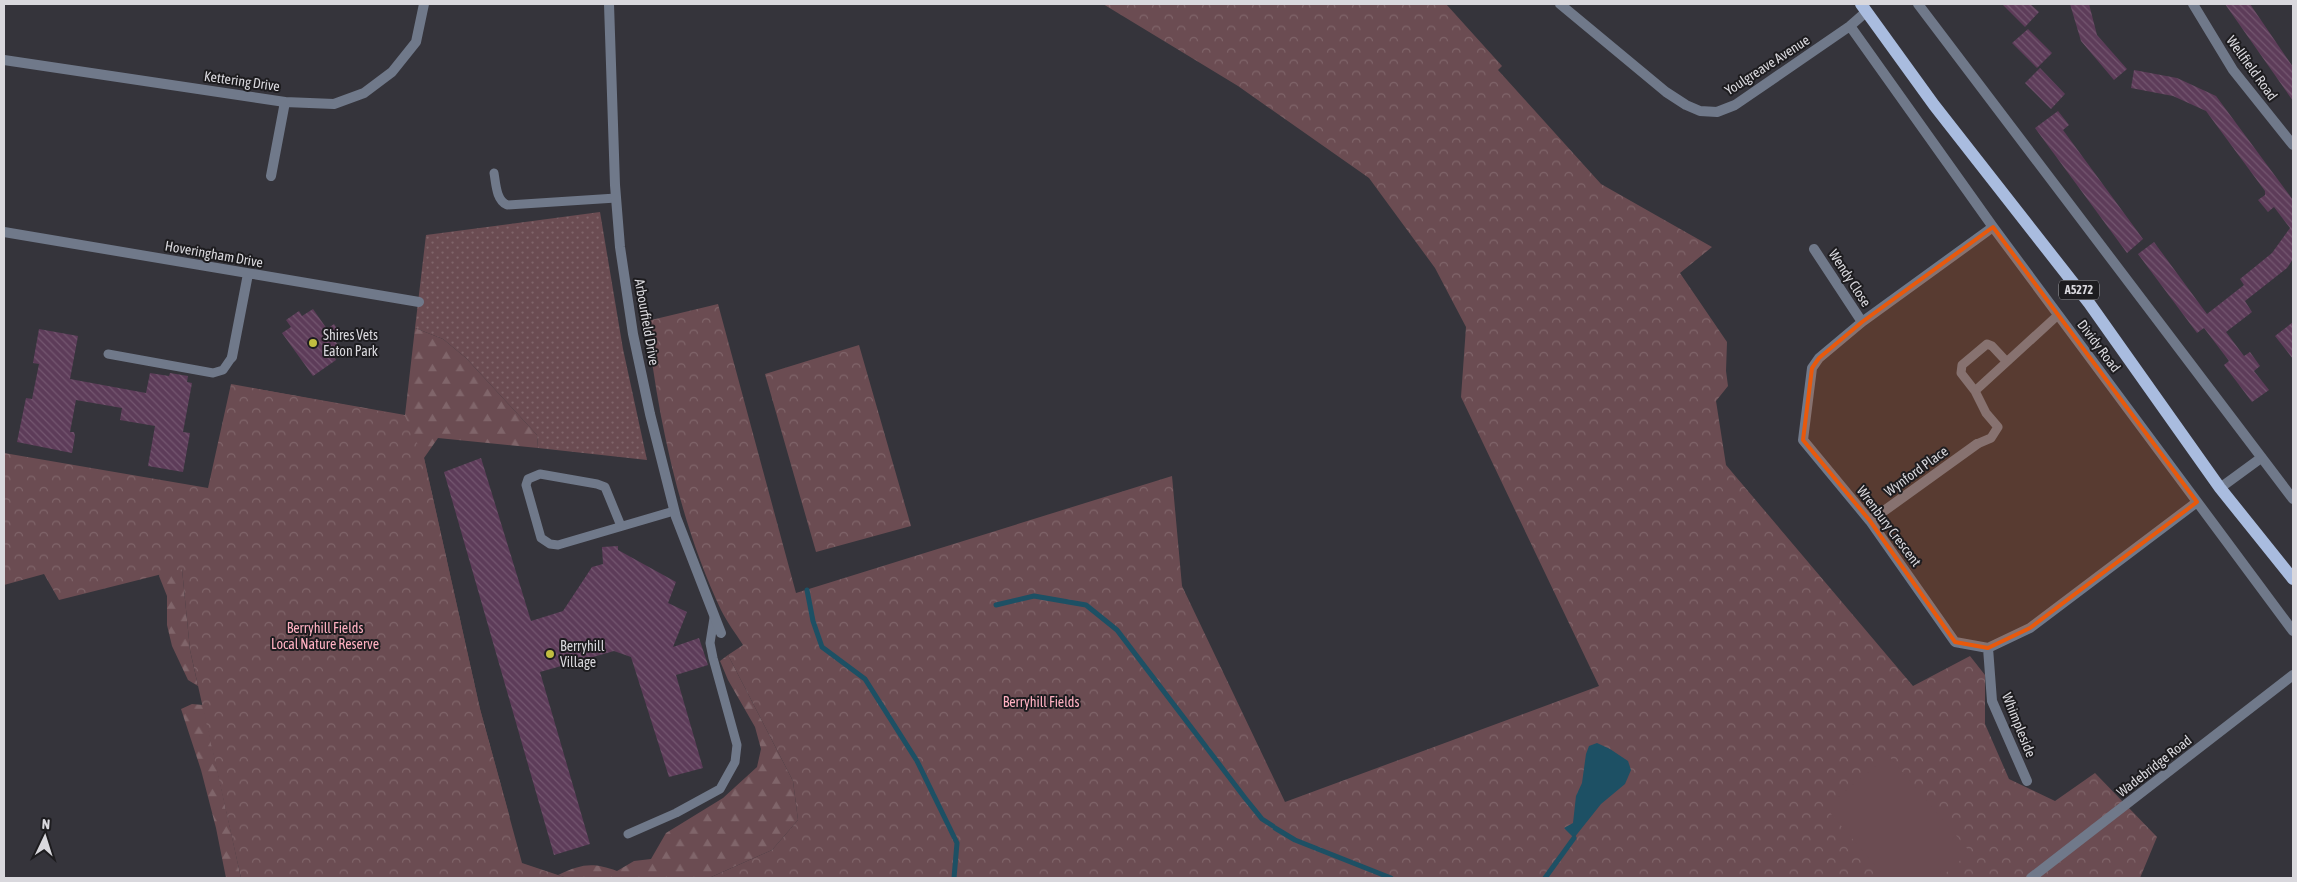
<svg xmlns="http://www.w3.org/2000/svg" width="2297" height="882" font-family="'Asap Condensed',sans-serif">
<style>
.grass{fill:url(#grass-dots)}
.forest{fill:url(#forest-firs)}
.park{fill:url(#park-crowns)}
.pitch{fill:#6b4c52}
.water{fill:#1d5064}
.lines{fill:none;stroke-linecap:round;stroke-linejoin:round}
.stream{stroke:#1d5064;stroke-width:5}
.building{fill:url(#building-back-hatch)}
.lane{stroke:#70798a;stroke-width:9}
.street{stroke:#70798a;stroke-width:10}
.primary{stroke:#a9bcdf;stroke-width:12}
.marked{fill:#e8590c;fill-opacity:0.2;stroke:#e8590c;stroke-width:4;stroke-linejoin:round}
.poi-dot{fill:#c1bd40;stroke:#1d1c1f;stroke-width:2}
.labels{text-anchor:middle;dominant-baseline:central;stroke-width:4;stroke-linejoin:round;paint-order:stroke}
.shield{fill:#1d1c1f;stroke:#a1a0a4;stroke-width:1}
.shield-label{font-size:12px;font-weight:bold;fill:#d9d8dd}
.street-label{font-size:14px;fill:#d9d8dd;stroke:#1d1c1f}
.poi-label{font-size:14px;fill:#d9d8dd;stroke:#1d1c1f;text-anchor:start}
.park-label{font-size:14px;fill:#ffb1c2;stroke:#1d1c1f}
</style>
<defs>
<pattern id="grass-dots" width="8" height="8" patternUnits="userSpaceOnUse" patternTransform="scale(1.25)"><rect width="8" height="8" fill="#6b4c52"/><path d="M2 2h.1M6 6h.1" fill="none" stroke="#80656a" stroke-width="1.8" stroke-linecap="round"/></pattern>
<pattern id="forest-firs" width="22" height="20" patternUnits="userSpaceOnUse" patternTransform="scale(1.25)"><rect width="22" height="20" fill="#6b4c52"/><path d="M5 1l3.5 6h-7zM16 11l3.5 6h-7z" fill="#80656a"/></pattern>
<pattern id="park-crowns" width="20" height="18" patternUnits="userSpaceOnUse" patternTransform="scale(1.25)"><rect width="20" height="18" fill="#6b4c52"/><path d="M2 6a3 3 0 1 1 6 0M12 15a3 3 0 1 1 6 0" fill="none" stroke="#80656a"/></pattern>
<pattern id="building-back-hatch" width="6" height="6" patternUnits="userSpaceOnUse" patternTransform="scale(1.25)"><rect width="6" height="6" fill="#5d3c59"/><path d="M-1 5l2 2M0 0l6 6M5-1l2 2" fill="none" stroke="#745770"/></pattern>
</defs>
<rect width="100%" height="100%" fill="#35343b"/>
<path class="grass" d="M600,212L623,349L647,460L538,448L537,435L466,358L443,339L415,328L426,235Z"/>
<path class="forest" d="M415,328L443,339L466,358L537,435L538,448L438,438L424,458L480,709L510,818L252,388L405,415Z
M161,566L182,569L190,650L198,686L188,680L172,646L167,625V596L159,576Z
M728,655L793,781L798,820L772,850L709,878H567L558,875C582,864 592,862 617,871L634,861L651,859L666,833L723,798L757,767L761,749L755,727L728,680L720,661Z
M192,704L203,705L241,878H226L216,828L201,770L181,709Z"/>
<path class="park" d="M1103,4H1446L1502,66L1498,70L1601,184L1712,247L1680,273L1727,342L1726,371L1728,386L1716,401L1726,465L1913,686L1970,656L1985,675V724L2009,779L2055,801L2095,773L2157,837L2140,878H709L772,850L798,820L793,781L728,655L743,645C736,634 727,622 721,610C680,524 657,415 647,321L718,304L796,593L1172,476L1182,586L1285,802L1599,686L1461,397L1466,327L1435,268L1369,178L1238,86Z
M859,345L911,526L816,552L765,374Z
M231,384L405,416L424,458L480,709L522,863L567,878H241L190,650L182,569L59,600L44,574L4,585V453L208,488Z"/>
<path class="pitch" d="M1888,755L1970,852L1940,878H1886L1826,808Z"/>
<path class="water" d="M1597,743L1610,749L1628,761L1631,770L1625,784L1601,804L1574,838L1564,828L1573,823L1576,796L1582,783L1586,754L1589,746Z"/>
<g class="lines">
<path class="stream" d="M807,590L813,621L822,647L865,679L917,761L957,843L954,878
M996,605L1034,596L1086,605L1117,630L1245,798L1262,819L1273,826
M1275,828L1295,840L1391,878
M1545,878L1574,838"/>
</g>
<path class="building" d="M2002,4H2030L2039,12L2025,27Z
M2070,4H2089L2097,35L2127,69L2114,80L2081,41Z
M2225,4H2250L2293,67V101Z
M2028,29L2052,53L2037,68L2012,43Z
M2040,68L2065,94L2051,109L2025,83Z
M2134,70L2177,78L2216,96L2293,200V259L2287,268L2245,301L2252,312L2226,332L2244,356L2250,352L2260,366L2254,371L2269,390L2252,402L2224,365L2229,361L2204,328L2197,333L2138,254L2154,242L2207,314L2244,285L2240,279L2272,253L2290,228L2274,207L2268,212L2258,200L2265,195V191L2206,111L2173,96L2131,88Z
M2058,111L2069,125L2063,130L2143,239L2127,253L2035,128Z
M313,309L327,329L334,324L342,336L335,341L338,345L330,351L336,360L313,376L282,333L291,327L286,320L299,311L302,316Z
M2293,322V359L2275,336Z
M39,329L78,336L70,379L146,393L150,373L169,376L170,373L188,376L187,382L192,383L183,432L190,433L183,472L148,466L155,426L120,420L122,408L76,400L70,432H74L75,436L72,453L17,442L26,398L32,399L39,364L33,363Z
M481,458L531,621L563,611L592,567L603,564L602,547L618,546V550L676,582L668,603L687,612L673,647L699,638L708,665L676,675L703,768L669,777L631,657L614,651L540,672L590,844L554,855L444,472Z"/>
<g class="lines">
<path class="lane" d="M494,173C496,184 496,200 507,205L616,198
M108,354L213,373L223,370L232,357
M1975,391L1961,373L1962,365L1987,344L1992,346L2006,361
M1977,444L1991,438L1998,427L1986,413L1975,391L2058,315
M621,526L605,487L597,484L540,474L528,479L526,485L541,538L550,544L558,545L674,511
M628,834L676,813L720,789L735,762L737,745L713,658L710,643L714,618"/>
<path class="street" d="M609,4L615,185L620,247L633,334L650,414L676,517L721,633
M1560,4L1666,92L1686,105L1700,111L1717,112L1735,105L1850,26L1866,12
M1918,4L2293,499
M2193,4L2233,70L2293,145
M1850,26L1993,227L2293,631
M4,60L285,102L334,104L364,93L392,72L416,42L424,4
M271,176L285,102
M1993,227L1862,322L1819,358L1812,368L1803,440L1870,521L1955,642L1988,648L2030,628L2197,502
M4,232L419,302
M1814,249L1862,322
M232,357L248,274
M2220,488L2261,458
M1870,521L1977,444
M1988,648L1992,701L2027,781
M2031,878L2293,675"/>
<path class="primary" d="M1861,4L1934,105L2089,303L2220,488L2293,579"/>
</g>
<path class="marked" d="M1993,227L2197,502L2030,628L1988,648L1955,642L1870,521L1803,440L1812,368L1819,358L1862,322Z"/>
<g class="poi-dot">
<circle cx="313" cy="343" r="5"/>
<circle cx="550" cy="654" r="5"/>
</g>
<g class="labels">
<rect class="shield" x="2059" y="280.5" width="40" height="19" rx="4"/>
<g class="shield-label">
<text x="2079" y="290">A5272</text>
</g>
<g class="street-label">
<text transform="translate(1767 65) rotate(-33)">Youlgreave Avenue</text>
<text transform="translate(2252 68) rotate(54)">Wellfield Road</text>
<text transform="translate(242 81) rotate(8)">Kettering Drive</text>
<text transform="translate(214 254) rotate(10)">Hoveringham Drive</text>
<text transform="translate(1850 278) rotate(57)">Wendy Close</text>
<text transform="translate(647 322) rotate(80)">Arbourfield Drive</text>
<text transform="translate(2099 346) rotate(53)">Dividy Road</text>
<text transform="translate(1916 471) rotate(-36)">Wynford Place</text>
<text transform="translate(1889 526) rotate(53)">Wrenbury Crescent</text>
<text transform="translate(2019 725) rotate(68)">Whimpleside</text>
<text transform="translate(2154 766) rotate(-38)">Wadebridge Road</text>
</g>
<g class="poi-label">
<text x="323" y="335">Shires Vets<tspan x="323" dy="16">Eaton Park</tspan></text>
<text x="560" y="646">Berryhill<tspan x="560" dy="16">Village</tspan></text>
</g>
<g class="park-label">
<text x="325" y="628">Berryhill Fields<tspan x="325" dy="16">Local Nature Reserve</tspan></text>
<text x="1041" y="702">Berryhill Fields</text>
</g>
</g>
<rect width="2297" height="882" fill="none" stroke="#d9d8dd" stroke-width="10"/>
<g transform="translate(45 837) rotate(4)" stroke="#1d1c1f" stroke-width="4" paint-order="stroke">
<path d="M0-4L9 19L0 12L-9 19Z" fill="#d9d8dd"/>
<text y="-8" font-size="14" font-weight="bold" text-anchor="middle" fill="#d9d8dd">N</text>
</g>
</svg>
